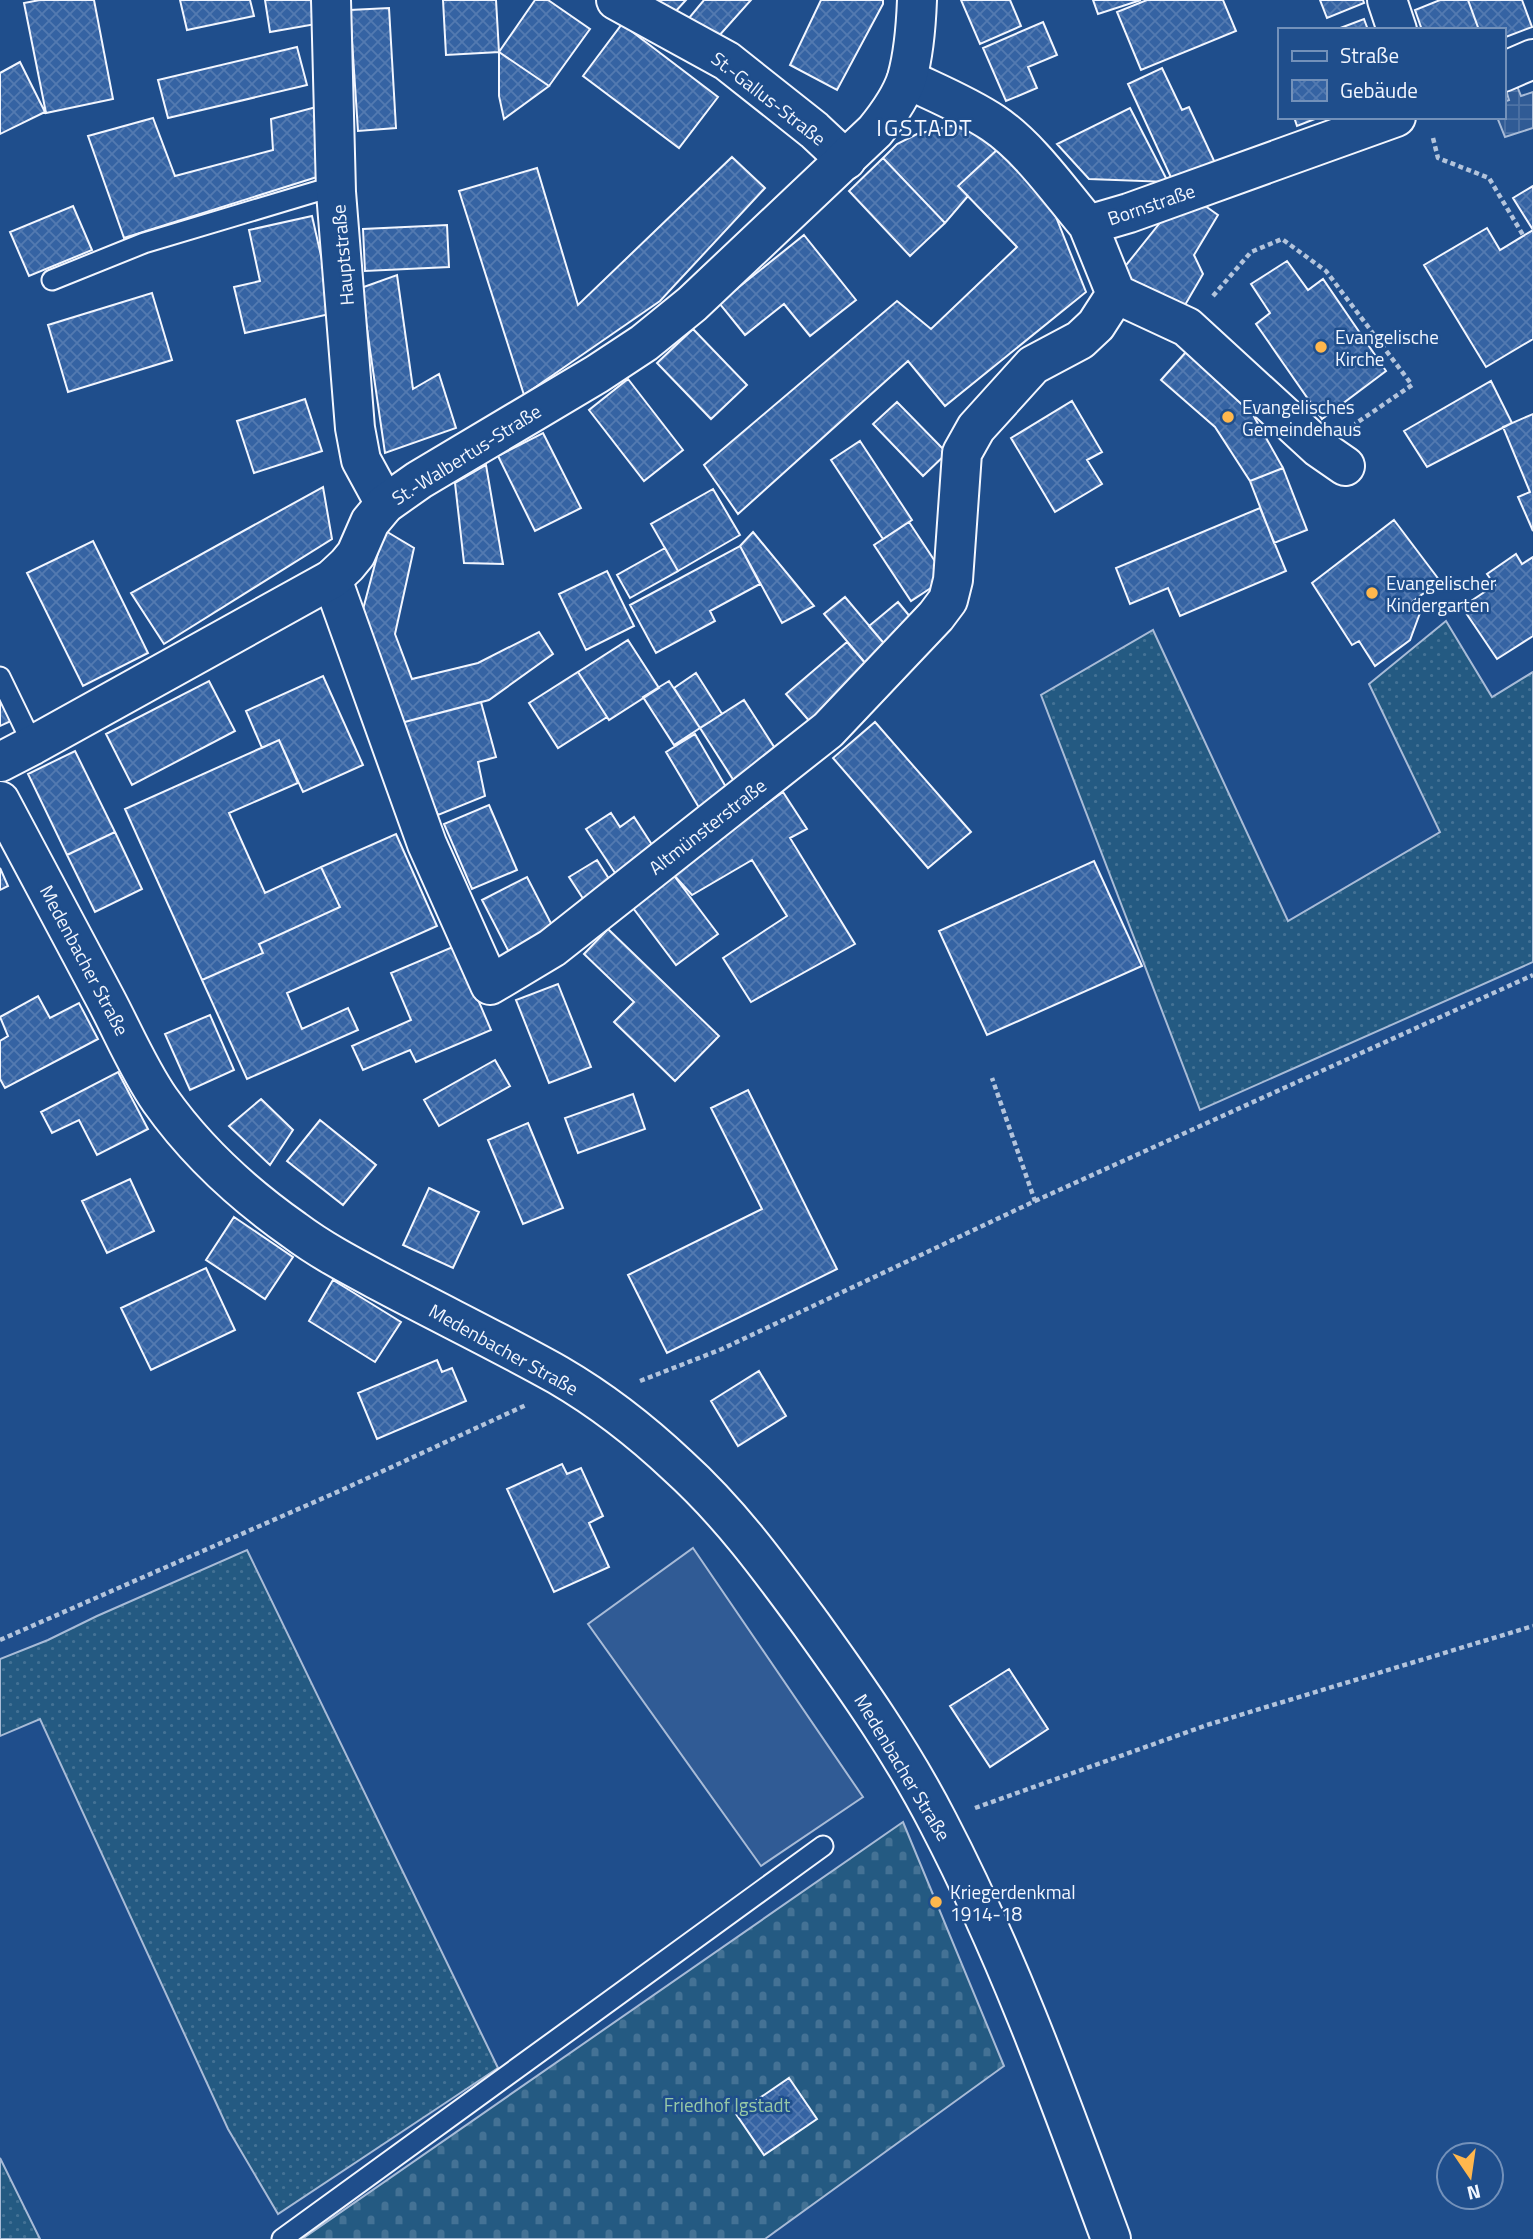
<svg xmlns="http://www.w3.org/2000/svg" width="1533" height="2239" font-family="'Titillium Web',sans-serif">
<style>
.grass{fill:url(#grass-dots);stroke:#a8bbd7;stroke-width:2}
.cemetery{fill:url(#cemetery-stones);stroke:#a8bbd7;stroke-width:2}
.parking{fill:#305b95;stroke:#a8bbd7;stroke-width:2}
.plaza{fill:url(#plaza-grid);stroke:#a8bbd7;stroke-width:2}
.building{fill:url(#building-cross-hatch);stroke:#f2f6ff;stroke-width:2}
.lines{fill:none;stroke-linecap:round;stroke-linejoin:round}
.service-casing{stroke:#f2f6ff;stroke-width:23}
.minor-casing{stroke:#f2f6ff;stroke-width:42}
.tertiary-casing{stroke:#f2f6ff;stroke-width:42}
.secondary-casing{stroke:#f2f6ff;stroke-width:42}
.path{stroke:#b3c4dc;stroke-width:4.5;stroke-dasharray:5 3.5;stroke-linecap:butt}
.service{stroke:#1f4e8c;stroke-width:19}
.minor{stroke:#1f4e8c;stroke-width:38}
.tertiary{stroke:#1f4e8c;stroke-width:38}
.secondary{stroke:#1f4e8c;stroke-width:38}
.poi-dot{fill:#ffb74d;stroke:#1f4e8c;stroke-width:2.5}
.labels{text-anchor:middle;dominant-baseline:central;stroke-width:5;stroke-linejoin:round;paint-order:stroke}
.street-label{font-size:19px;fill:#f2f6ff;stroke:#1f4e8c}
.poi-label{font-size:19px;fill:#f2f6ff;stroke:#1f4e8c;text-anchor:start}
.park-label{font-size:19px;fill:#97c8a6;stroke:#1f4e8c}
.quarter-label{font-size:23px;letter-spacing:2px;fill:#f2f6ff;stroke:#1f4e8c}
</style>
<defs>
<pattern id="grass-dots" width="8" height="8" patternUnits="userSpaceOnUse" patternTransform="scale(1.75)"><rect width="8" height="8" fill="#245a82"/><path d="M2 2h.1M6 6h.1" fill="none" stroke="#447295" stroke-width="1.8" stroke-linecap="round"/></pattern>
<pattern id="cemetery-stones" width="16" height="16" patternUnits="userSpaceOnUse" patternTransform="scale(1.75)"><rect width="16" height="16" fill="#245a82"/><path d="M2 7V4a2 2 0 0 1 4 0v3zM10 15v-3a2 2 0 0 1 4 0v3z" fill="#447295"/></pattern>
<pattern id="plaza-grid" width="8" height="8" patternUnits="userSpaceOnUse" patternTransform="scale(1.75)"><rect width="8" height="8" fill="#305b95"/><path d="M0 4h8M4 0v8" fill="none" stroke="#4e73a5"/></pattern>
<pattern id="building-cross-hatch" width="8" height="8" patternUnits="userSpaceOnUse" patternTransform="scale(1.75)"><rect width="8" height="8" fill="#3563a3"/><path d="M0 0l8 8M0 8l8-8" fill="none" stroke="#537ab1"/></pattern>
</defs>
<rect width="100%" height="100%" fill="#1f4e8c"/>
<path class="grass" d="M1446,621L1492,697L1533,672V962L1200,1110L1041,695L1153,630L1288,921L1440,832L1369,684Z
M247,1550L498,2068L278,2214L228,2129L40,1719L0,1736V1659L48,1640L97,1616Z
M0,2158L40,2239H0Z"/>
<path class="cemetery" d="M903,1822L1004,2066L765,2239H302Z"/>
<path class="parking" d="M693,1548L863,1797L761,1866L588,1624Z"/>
<path class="plaza" d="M1517,86L1521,96L1533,92V128L1505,137L1497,117H1503V102L1509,100L1506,90Z"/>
<path class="building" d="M40,0H94L113,99L46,113L24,3Z
M180,0H250L254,16L187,30Z
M265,0H311L316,24L270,32Z
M443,0H496L499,52L446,55Z
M535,0H548L590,29L549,86L499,52Z
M644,0H686L675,12Z
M704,0H751L717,38L684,24Z
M821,0H883V4L837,90L790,65Z
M961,0H1010L1021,26L980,44Z
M1093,0H1141L1098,14Z
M1147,0H1223L1236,31L1141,70L1117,12Z
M1320,0H1363L1364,3L1327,18Z
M1440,0H1468L1479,30H1422L1415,10Z
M1468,0H1522L1532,27L1503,38V30H1479Z
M389,8L396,128L358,131L350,10Z
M1364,19L1368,30H1335Z
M1043,22L1057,55L1028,67L1037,88L1006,101L983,48Z
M622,24L718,97L679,148L583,76Z
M297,47L307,85L168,118L158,80Z
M499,52L549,86L504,119L499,96Z
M20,62L45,112L0,134V73Z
M1162,68L1182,110L1189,107L1216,165L1174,184L1128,84Z
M316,107L317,177L124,238L88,136L153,118L175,176L273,150L271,119Z
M1130,108L1168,182L1089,179L1057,144Z
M1294,117H1320L1297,126Z
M951,126L989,136L999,148L958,186L968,196L945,223L883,158L897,144L917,134Z
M999,148L1054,212L1086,292L945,406L908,361L738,514L704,465L897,301L931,329L1017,247L958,186Z
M732,157L765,188L660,301L524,395L459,191L537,168L578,305Z
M883,158L945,223L910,256L849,191Z
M1533,186V339L1486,367L1424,265L1487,228L1500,250L1533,230L1513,198Z
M1201,203L1218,215L1194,255L1203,274L1185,305L1119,274L1163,219Z
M73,206L92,250L29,276L10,232Z
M312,216L334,313L245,333L234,287L260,281L249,230Z
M447,225L449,267L365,271L363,229Z
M804,235L856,300L810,336L784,304L745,335L719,303Z
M1287,261L1308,290L1323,279L1386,371L1322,419L1256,324L1270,313L1251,284Z
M397,275L413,389L439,374L456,428L385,453L361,288Z
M152,293L172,360L68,392L48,325Z
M693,329L747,385L711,419L657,363Z
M1186,352L1248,406L1283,468L1250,481L1215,427L1161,380Z
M628,379L683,450L644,481L589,410Z
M1491,381L1512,423L1427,467L1404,431Z
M305,399L322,451L254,473L237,421Z
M1072,401L1102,452L1087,460L1102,484L1055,512L1011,438Z
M897,402L947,453L923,476L873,424Z
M1533,414V531L1518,497L1530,492L1503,427Z
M543,433L581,508L535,531L498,456Z
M860,441L912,520L883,539L831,460Z
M486,465L503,564L464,563L455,483Z
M1283,468L1307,530L1274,543L1250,481Z
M323,487L332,539L164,644L131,593Z
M713,489L740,535L678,571L651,524Z
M1260,508L1286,571L1180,616L1168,588L1130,604L1116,568Z
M1394,520L1440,581L1412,602L1420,613L1410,640L1375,666L1359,641L1352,645L1312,583Z
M909,522L946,578L911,601L874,545Z
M384,530L414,548L395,634L412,679L478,663L539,632L553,654L489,700L397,724L357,632Z
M753,532L814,606L782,623L740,546Z
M93,541L148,653L83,686L27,573Z
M740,546L760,584L710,611L715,621L656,653L630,605Z
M665,548L678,571L630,598L617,575Z
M1516,554L1522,564L1533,557V636L1497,659L1462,607L1495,585L1487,574Z
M607,571L634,626L586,650L559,594Z
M845,597L893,654L872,671L824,614Z
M898,602L916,624L888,648L869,626Z
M628,640L659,688L609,720L578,672Z
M847,642L872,671L811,723L786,694Z
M578,672L607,717L558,748L529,703Z
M696,673L722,714L700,728L674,688Z
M323,676L363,765L303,792L279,740L262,748L246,711Z
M209,681L235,731L132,785L106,734Z
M669,681L700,728L674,745L643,697Z
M0,697L11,721L0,726Z
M744,700L778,753L734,781L700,728Z
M481,702L496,757L478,762L485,796L438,815L397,724Z
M875,722L971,832L928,868L833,758Z
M695,734L730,794L701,811L666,752Z
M279,740L298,783L229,813L265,893L321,867L340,907L259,944L263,953L202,980L125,809Z
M75,751L115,832L67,855L28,774Z
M783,792L807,829L790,838L855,944L751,1002L723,958L787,916L752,860L692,895L672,873Z
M489,805L517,870L472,889L444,824Z
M611,813L620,827L634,817L656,851L617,876L586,829Z
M115,832L142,889L95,912L67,855Z
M396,834L437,926L287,993L302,1029L348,1008L358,1030L247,1079L202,980L263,953L259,944L340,907L321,867Z
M597,860L611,882L584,900L569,877Z
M1094,861L1142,966L987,1035L939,931Z
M0,868L8,886L0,890Z
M672,873L718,934L676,965L630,904Z
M527,877L556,933L511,956L482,900Z
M608,929L719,1036L675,1081L614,1022L634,1002L584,954Z
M455,946L491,1030L416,1062L410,1050L363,1070L352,1046L411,1020L391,973Z
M558,984L591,1067L549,1083L516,1000Z
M38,996L50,1018L79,1003L98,1039L5,1088L0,1079V1041L8,1036L0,1017Z
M210,1015L234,1070L190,1090L165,1034Z
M495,1060L510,1086L439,1126L424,1100Z
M118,1072L148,1129L97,1155L79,1120L52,1133L41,1112Z
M748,1090L837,1269L667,1353L628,1275L762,1209L711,1108Z
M633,1094L645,1129L578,1153L565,1118Z
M261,1099L293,1130L270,1165L229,1126Z
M320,1120L376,1165L343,1205L287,1161Z
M528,1123L563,1208L523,1224L488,1140Z
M130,1179L154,1231L107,1253L82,1201Z
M429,1188L479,1212L453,1268L403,1245Z
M234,1217L293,1257L265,1299L206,1260Z
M206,1268L235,1330L151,1370L121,1308Z
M333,1280L401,1322L375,1362L309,1321Z
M437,1360L442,1372L452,1368L466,1401L377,1439L358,1393Z
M759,1371L786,1416L738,1446L711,1401Z
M562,1464L567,1474L581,1468L603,1516L589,1523L609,1567L554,1592L507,1489Z
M1009,1669L1048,1729L990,1767L950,1706Z
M789,2078L817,2119L764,2155L736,2114Z"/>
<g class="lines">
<g class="service-casing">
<path id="service" d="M52,280L144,243L318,191L336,192
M0,677L33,745
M282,2239L823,1846"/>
</g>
<g class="minor-casing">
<path id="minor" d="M331,0L336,192L355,428L361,460L385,504
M616,0L727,61L814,130L846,160
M1387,0L1397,30
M1503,72L1533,59
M907,79C936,93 966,105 993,123C1029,147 1060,192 1088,225L1129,213L1396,117
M1088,225L1116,294L1187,327L1319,448L1345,466
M332,579L427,844L490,985L552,948L828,730L936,616L948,600L953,580L962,453L976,428L1033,365L1080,340L1096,325L1116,294"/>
</g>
<g class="tertiary-casing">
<path id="tertiary" d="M0,801C35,867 71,934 106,1000C123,1032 139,1070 160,1100C196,1151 243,1194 294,1230C322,1251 353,1267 383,1283C441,1314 501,1343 558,1375C601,1400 642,1432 678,1466C730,1513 770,1568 811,1624C857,1688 902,1752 938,1822C1008,1956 1059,2098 1111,2239"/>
</g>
<g class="secondary-casing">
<path id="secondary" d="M0,762L33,745L332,579L347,565L356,554L370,522L385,504L419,480L597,374L644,343L692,304L875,131C888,115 901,97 907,78C914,53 916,26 917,0"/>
</g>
<path class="path" d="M1433,138L1438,158L1489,178L1523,235
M1213,296L1251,252L1282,239L1326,271L1412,385L1355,424
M1035,1201L1533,975
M640,1381L722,1349L1035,1201L992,1078
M0,1640L344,1489L526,1405
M975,1808L1207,1725L1533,1626"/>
<use href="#service" class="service"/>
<use href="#minor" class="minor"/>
<use href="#tertiary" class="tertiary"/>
<use href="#secondary" class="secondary"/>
</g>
<g class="poi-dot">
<circle cx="1321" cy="347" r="7"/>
<circle cx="1228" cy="417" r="7"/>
<circle cx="1372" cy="593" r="7"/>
<circle cx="936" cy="1902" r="7"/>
</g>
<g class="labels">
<g class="street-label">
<text transform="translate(769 98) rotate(38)">St.-Gallus-Straße</text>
<text transform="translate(1151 204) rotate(-19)">Bornstraße</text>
<text transform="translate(342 255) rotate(-95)">Hauptstraße</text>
<text transform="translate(466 454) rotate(-32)">St.-Walbertus-Straße</text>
<text transform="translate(707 826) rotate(-38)">Altmünsterstraße</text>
<text transform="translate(85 960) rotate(62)">Medenbacher Straße</text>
<text transform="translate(504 1349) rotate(29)">Medenbacher Straße</text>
<text transform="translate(903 1767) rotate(59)">Medenbacher Straße</text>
</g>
<g class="poi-label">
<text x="1335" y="336">Evangelische<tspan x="1335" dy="22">Kirche</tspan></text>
<text x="1242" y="406">Evangelisches<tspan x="1242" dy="22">Gemeindehaus</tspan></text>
<text x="1386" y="582">Evangelischer<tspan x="1386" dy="22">Kindergarten</tspan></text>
<text x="950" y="1891">Kriegerdenkmal<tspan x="950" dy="22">1914-18</tspan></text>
</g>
<g class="park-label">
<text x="727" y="2104">Friedhof Igstadt</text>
</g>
<g class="quarter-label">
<text x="925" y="127">IGSTADT</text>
</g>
</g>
<rect x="1278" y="28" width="228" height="91" fill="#1f4e8c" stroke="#7391ba" stroke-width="2"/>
<rect x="1292" y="51" width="35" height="10" fill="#1f4e8c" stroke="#7391ba" stroke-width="2"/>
<text x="1340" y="63" font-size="21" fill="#f2f6ff">Straße</text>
<rect x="1292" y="80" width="35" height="21" fill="url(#building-cross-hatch)" stroke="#7391ba" stroke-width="2"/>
<text x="1340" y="98" font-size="21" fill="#f2f6ff">Gebäude</text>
<g transform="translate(1470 2176) rotate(167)"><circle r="33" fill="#1f4e8c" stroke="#7391ba" stroke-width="2"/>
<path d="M0-5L12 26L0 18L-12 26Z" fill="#ffb74d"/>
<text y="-10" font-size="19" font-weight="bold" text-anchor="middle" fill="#f2f6ff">N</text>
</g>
</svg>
